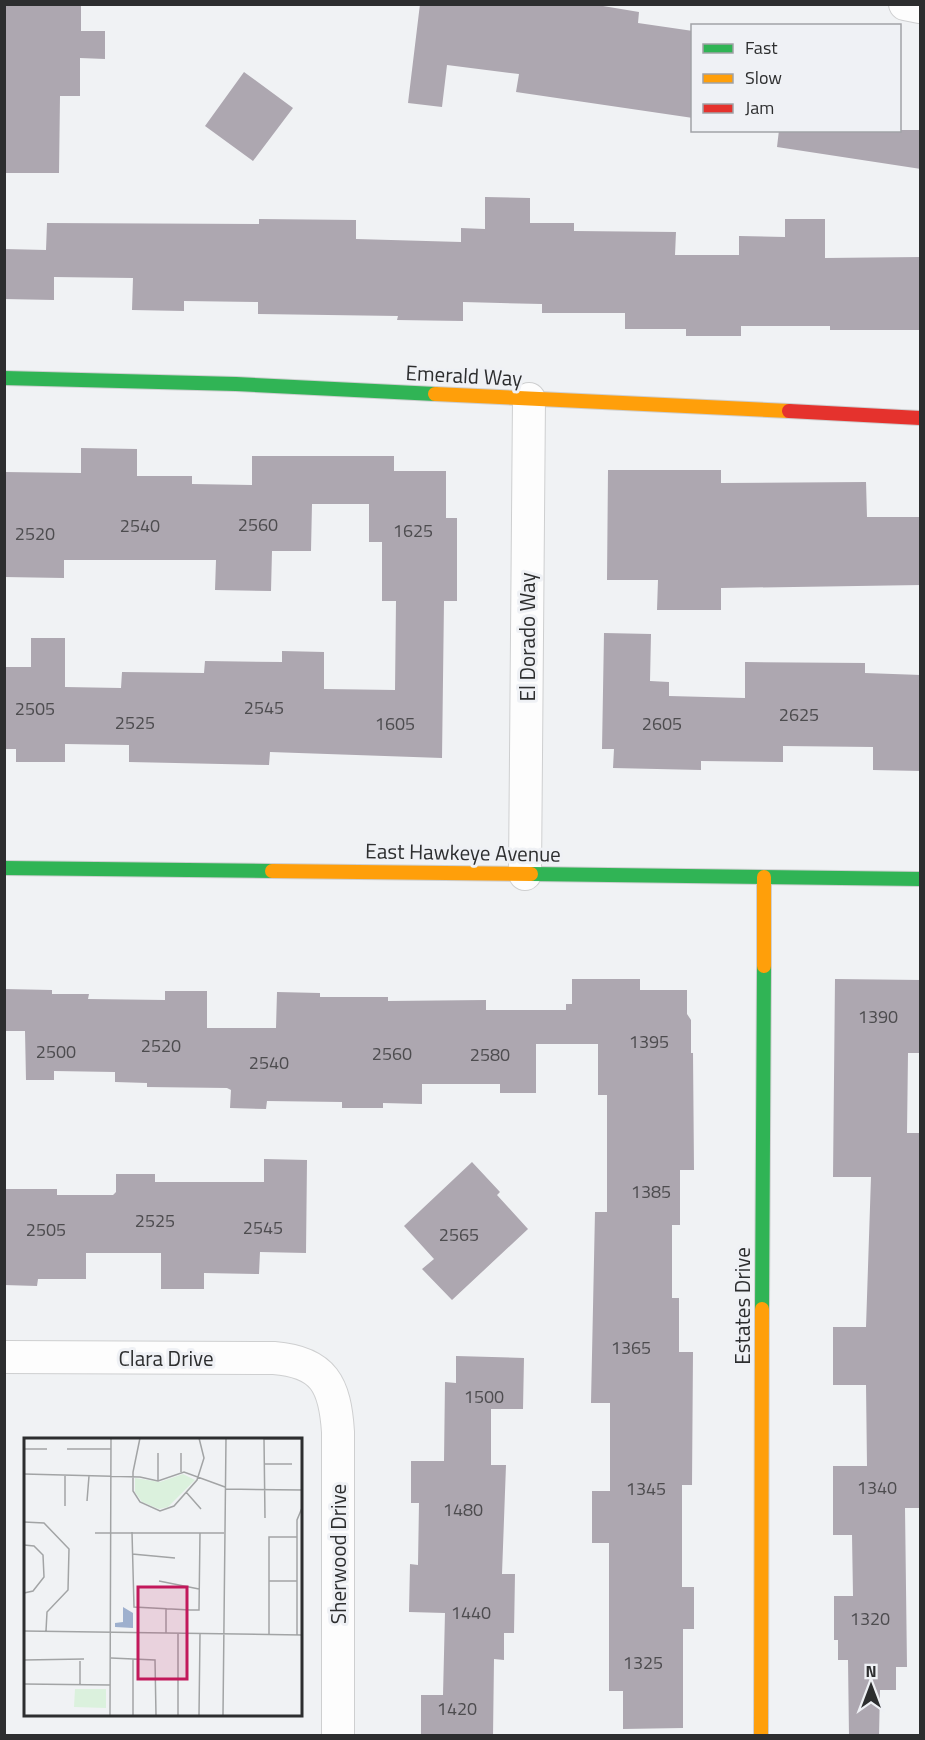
<svg xmlns="http://www.w3.org/2000/svg" width="925" height="1740" font-family="'Titillium Web',sans-serif">
<style>
.building{fill:#ada7b0}
.lines{fill:none;stroke-linecap:round;stroke-linejoin:round}
.street-casing{stroke:#cecfd0;stroke-width:34}
.fast-casing{stroke:#cecfd0;stroke-width:16}
.slow-casing{stroke:#cecfd0;stroke-width:16}
.jam-casing{stroke:#cecfd0;stroke-width:16}
.street{stroke:#fdfdfd;stroke-width:32}
.fast{stroke:#30b455;stroke-width:14}
.slow{stroke:#ff9f0a;stroke-width:14}
.jam{stroke:#e5322d;stroke-width:14}
.labels{text-anchor:middle;dominant-baseline:central;stroke-width:6;stroke-linejoin:round;paint-order:stroke}
.number-label{font-size:18px;fill:#4d4c4f}
.street-label{font-size:21px;fill:#2d2e2f;stroke:#eff1f5}
.inset-road{fill:none;stroke:#a2a4a5;stroke-width:1.5}
.view{fill:#c2185b;fill-opacity:0.15;stroke:#c2185b;stroke-width:3}
.inset-edge{fill:none;stroke:#2d2e2f;stroke-width:3}
</style>
<rect width="100%" height="100%" fill="#f0f2f4"/>
<path class="building" d="M4,4H81V31H105V59L80,58V96H60L59,173H4Z
M420,4H591L639,12L638,23L693,31V118L516,92L519,74L447,65L442,107L408,103Z
M244,72L293,108L253,161L205,126Z
M779,130H921V169L777,147Z
M485,197L530,198V223H574V231L676,232L675,255H739V236L785,237V219H825V258L921,257V330H830V326H741V336H686V329H625V313H542V304L463,302V321L397,320L398,316L258,314V302L184,301V311L132,310L133,278L54,277V300L4,299V249L46,250L47,223L259,224V219L356,220V239L461,242V228L485,229Z
M81,448L137,449V476H192V484L252,485V456H394V471H446V518H457V601H444L442,758L270,752L269,765L129,762V745L65,744V762H16V749H4V667H31V638H65V687L121,688L122,672L204,673L205,661L282,662V651L324,652V689L395,690L396,601H382V542H369V504H312L311,551H272L271,591L215,590L216,560H64V578L4,577V472L81,473Z
M608,470H721V483L866,482L867,517H921V585L721,588V610H657L658,580H607Z
M604,633L651,634L650,681L669,682V696L745,698V662L865,663V673L921,675V771L873,770V747L783,746V762L701,761V770L613,768L614,749H602Z
M572,979H640V990H687V1014L691,1020V1053H693L694,1170H680V1225H672V1298H679V1352H693L692,1485H682V1587H694V1629H683V1728L623,1729V1691H609V1543H592V1491H610V1403H591L595,1212H607V1095H598V1044H536V1093H500V1084H422V1104L383,1103V1108H342V1102L267,1101L266,1109L230,1108L231,1090L227,1088L147,1087V1083L115,1082V1072L54,1071V1080H26L25,1031H4V989L52,990V994H89L88,999L165,1000V991H207V1028H276L277,992L320,993V997H388V1001L486,1000V1010H566V1004H572Z
M835,979L921,980V1053H908L907,1133H921V1508H905L907,1667H896V1690H880L879,1736H849L848,1660H838V1640H834V1596H853L852,1535H833V1466H867L866,1385H833V1327H866L871,1177H833Z
M264,1159L307,1160L306,1253L260,1252L259,1274L204,1273V1289H161V1253H86V1279H38L37,1286L4,1285V1189H57V1195H113L116,1192V1174H155V1182H264Z
M472,1162L500,1192L497,1195L528,1229L452,1300L422,1269L434,1259L404,1226Z
M456,1356L524,1358L523,1409H491V1465H506L502,1574H515L514,1633H504V1660L494,1659L493,1736H421V1695H443L445,1613L409,1612L410,1564L418,1565L419,1503H411V1461H444L445,1382L456,1383Z"/>
<g class="lines">
<g class="street-casing">
<path id="street" d="M905,4L920,7
M525,874L529,399
M4,1357L274,1358C324,1362 335,1385 338,1432V1736"/>
</g>
<g class="fast-casing">
<path id="fast" d="M4,378L236,384L435,394
M4,868L272,871
M531,874L920,879
M762,1309L764,966"/>
</g>
<g class="slow-casing">
<path id="slow" d="M435,394L789,411
M272,871L531,874
M764,966V877
M761,1736L762,1309"/>
</g>
<g class="jam-casing">
<path id="jam" d="M789,411L920,418"/>
</g>
<use href="#street" class="street"/>
<use href="#fast" class="fast"/>
<use href="#slow" class="slow"/>
<use href="#jam" class="jam"/>
</g>
<g class="labels">
<g class="number-label">
<text x="258" y="524">2560</text>
<text x="140" y="525">2540</text>
<text x="413" y="530">1625</text>
<text x="35" y="533">2520</text>
<text x="264" y="707">2545</text>
<text x="35" y="708">2505</text>
<text x="799" y="714">2625</text>
<text x="135" y="722">2525</text>
<text x="395" y="723">1605</text>
<text x="662" y="723">2605</text>
<text x="878" y="1016">1390</text>
<text x="649" y="1041">1395</text>
<text x="161" y="1045">2520</text>
<text x="56" y="1051">2500</text>
<text x="392" y="1053">2560</text>
<text x="490" y="1054">2580</text>
<text x="269" y="1062">2540</text>
<text x="651" y="1191">1385</text>
<text x="155" y="1220">2525</text>
<text x="263" y="1227">2545</text>
<text x="46" y="1229">2505</text>
<text x="459" y="1234">2565</text>
<text x="631" y="1347">1365</text>
<text x="484" y="1396">1500</text>
<text x="877" y="1487">1340</text>
<text x="646" y="1488">1345</text>
<text x="463" y="1509">1480</text>
<text x="471" y="1612">1440</text>
<text x="870" y="1618">1320</text>
<text x="643" y="1662">1325</text>
<text x="457" y="1708">1420</text>
</g>
<g class="street-label">
<text transform="translate(464 375) rotate(3)">Emerald Way</text>
<text transform="translate(527 637) rotate(-90)">El Dorado Way</text>
<text transform="translate(463 852) rotate(1)">East Hawkeye Avenue</text>
<text transform="translate(742 1306) rotate(-90)">Estates Drive</text>
<text x="166" y="1358">Clara Drive</text>
<text transform="translate(338 1554) rotate(-90)">Sherwood Drive</text>
</g>
</g>
<g transform="translate(24 1438)">
<rect width="278" height="278" fill="#f0f2f4"/>
<path d="M159,36L171,42L144,69L135,71L118,64L111,54V40L136,44ZM51,251H82V270L50,269Z" fill="#dbf1dd"/>
<path d="M99,169L109,175V190L91,189V185L99,184Z" fill="#9eb0ce"/>
<path class="inset-road" d="M116,0L109,34V53L116,64L136,73L150,68L173,42L180,20L175,0M0,11H23M43,11H87M240,26H268M157,34V15M0,36L116,39L134,43L160,34L201,49M134,43V15M201,51L278,52M162,54L177,71M63,63L65,38M41,68V37M241,80L240,1H278M0,84L20,85L45,111L44,152L23,174L22,193M108,94L110,169L166,172H175L176,95M71,95H200M0,107L10,108L19,117L20,139L9,153L0,155M108,116L151,120M135,143L175,151M245,143H273M0,193L278,197M142,195V170M245,197V99H273M273,197V82L278,70M87,220L131,222L132,277M109,221V277M0,222L60,221M56,223V247M0,246L86,247M86,277L87,0M154,277V195M175,277L176,196M199,277L202,0"/>
<path class="view" d="M114,149H163V241H114Z"/>
<rect width="278" height="278" class="inset-edge"/>
</g>
<rect width="925" height="1740" fill="none" stroke="#2d2e2f" stroke-width="12"/>
<rect x="691" y="24" width="210" height="108" fill="#eff1f5" stroke="#a1a3a6" stroke-width="1.5"/>
<rect x="703" y="44" width="30" height="9" fill="#30b455" stroke="#a1a3a6" stroke-width="1.5"/>
<text x="745" y="54" font-size="18" fill="#2d2e2f">Fast</text>
<rect x="703" y="74" width="30" height="9" fill="#ff9f0a" stroke="#a1a3a6" stroke-width="1.5"/>
<text x="745" y="84" font-size="18" fill="#2d2e2f">Slow</text>
<rect x="703" y="104" width="30" height="9" fill="#e5322d" stroke="#a1a3a6" stroke-width="1.5"/>
<text x="745" y="114" font-size="18" fill="#2d2e2f">Jam</text>
<g transform="translate(871 1686)" stroke="#eff1f5" stroke-width="4.5" paint-order="stroke">
<path d="M0-4.5L10 22L0 15L-10 22Z" fill="#2d2e2f"/>
<text y="-9" font-size="16" font-weight="bold" text-anchor="middle" fill="#2d2e2f">N</text>
</g>
</svg>
